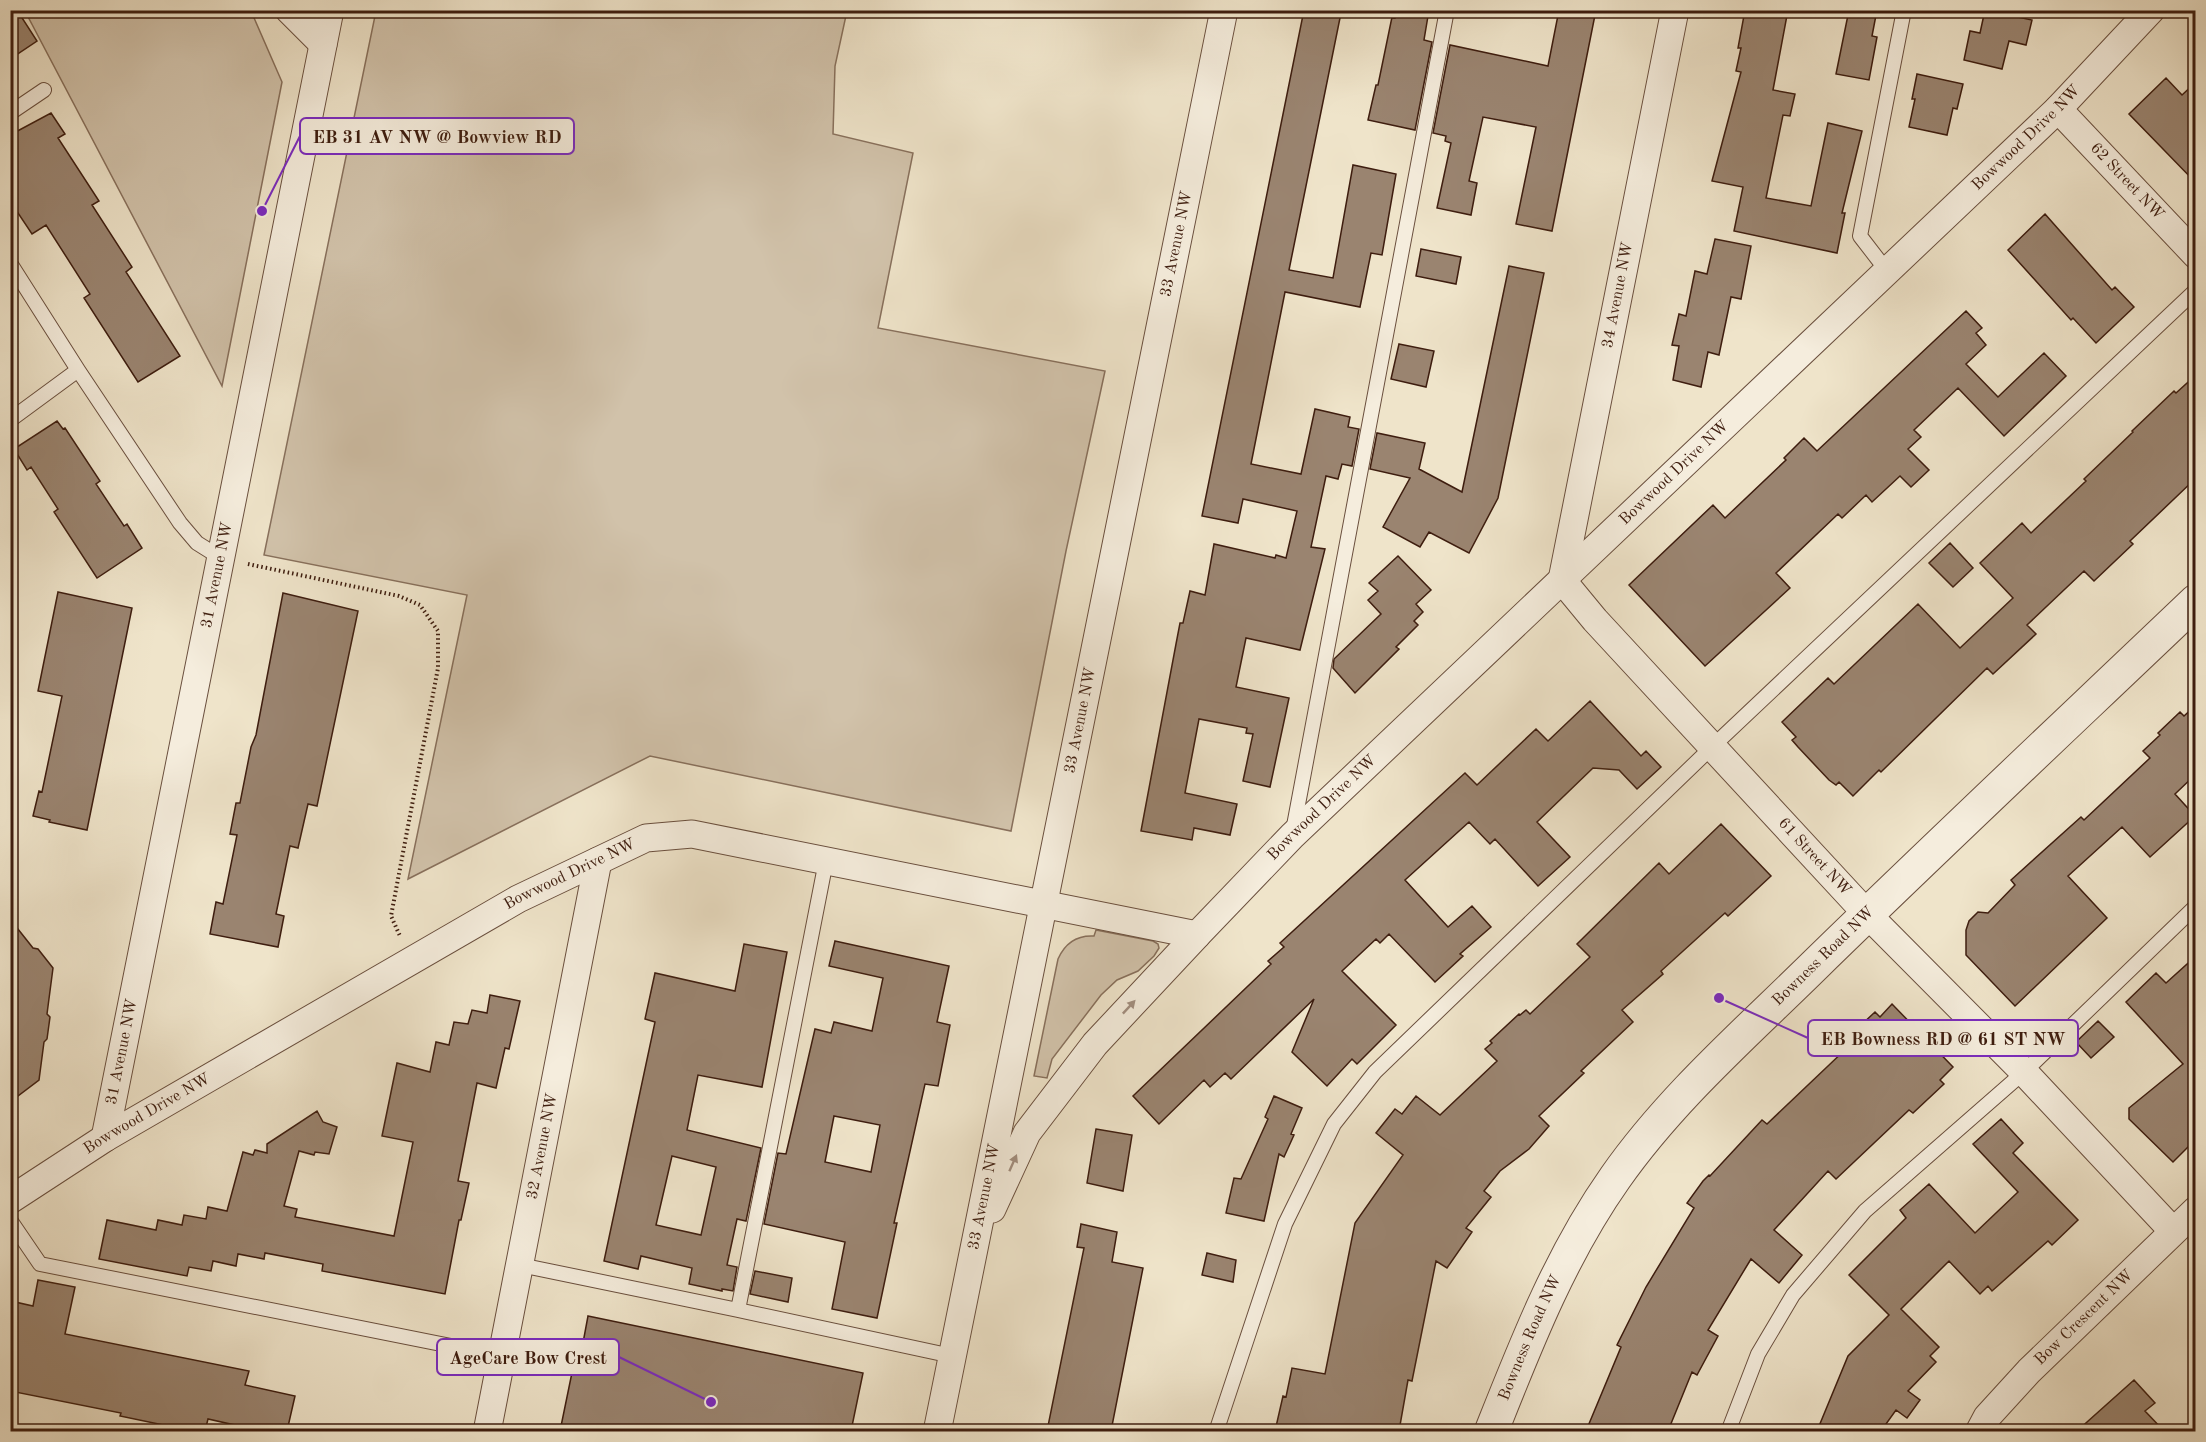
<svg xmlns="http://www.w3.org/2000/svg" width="2206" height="1442" font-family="'Old Standard TT',serif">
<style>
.green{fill:#d1c2aa;stroke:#88705c;stroke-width:1.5}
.building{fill:#9a8470;stroke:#3e1d0f;stroke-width:1.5;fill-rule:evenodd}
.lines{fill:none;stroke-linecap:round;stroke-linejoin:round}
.service-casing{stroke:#6a4f3e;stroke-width:16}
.minor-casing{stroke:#6a4f3e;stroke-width:29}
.tertiary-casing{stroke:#6a4f3e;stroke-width:35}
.path{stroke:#3e1d0f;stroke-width:4;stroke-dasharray:1.5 3;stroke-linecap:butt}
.service{stroke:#f5eddd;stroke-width:14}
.minor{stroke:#f5eddd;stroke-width:27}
.tertiary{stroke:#f5eddd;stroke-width:33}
.oneway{fill:#a38f80}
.labels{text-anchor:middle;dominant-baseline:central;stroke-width:5;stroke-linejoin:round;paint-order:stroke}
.street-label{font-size:16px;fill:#3e1d0f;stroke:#f5eddd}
.leader{fill:none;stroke:#7b2cbf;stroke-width:2}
.callout-dot{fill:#7b2cbf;stroke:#f5eddd;stroke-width:2}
.callout{fill:#f5eddd;stroke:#7b2cbf;stroke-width:2}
.callout-label{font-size:18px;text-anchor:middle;font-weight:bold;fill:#3e1d0f}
</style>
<rect width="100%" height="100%" fill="#efe4ca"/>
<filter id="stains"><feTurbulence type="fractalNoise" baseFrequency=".00333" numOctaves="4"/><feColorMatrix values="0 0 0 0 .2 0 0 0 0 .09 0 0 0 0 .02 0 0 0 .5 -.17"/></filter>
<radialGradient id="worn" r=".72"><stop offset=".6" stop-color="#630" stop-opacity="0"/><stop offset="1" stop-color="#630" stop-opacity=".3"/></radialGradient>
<path class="green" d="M25,11H251L282,82L222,386Z
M376,11H847L835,66L833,134L913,153L878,328L1105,371L1066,551L1011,831L650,756L408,879L467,595L264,555Z
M1096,930L1153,941L1158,944L1159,948L1154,956L1138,971L1117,980L1101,995L1052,1059L1047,1078L1034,1076L1058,959C1065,943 1076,935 1094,936Z"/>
<path class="building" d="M10,10H17L37,41L10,59Z
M1304,10H1327L1341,13L1289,270L1333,278L1353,165L1396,174L1382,255L1371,253L1360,307L1285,292L1251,464L1301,474L1315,409L1350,417L1348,427L1359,429L1352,466L1342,464L1338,479L1326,476L1311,547L1325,549L1300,650L1246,638L1236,687L1289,698L1270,787L1243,781L1253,734L1246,733L1247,728L1199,719L1185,793L1237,804L1230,835L1194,828L1192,840L1141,831L1176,644L1180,623H1183L1190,591L1205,595L1214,544L1275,558L1276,555L1286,558L1297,511L1243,499L1238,523L1202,516Z
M1396,10H1429L1424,40L1432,42L1415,130L1368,120L1376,85H1378L1392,17L1395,18Z
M1559,10H1596L1552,231L1516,224L1536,127L1483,117L1469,181L1477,183L1471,215L1437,208L1451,143L1445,141L1446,136L1433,133L1450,45L1548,66Z
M1745,10H1788L1773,90L1795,94L1790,116L1783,115L1766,198L1811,206L1828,123L1862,131L1842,213H1845L1837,253L1734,231L1743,187L1712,181L1741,72L1736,71L1741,48H1738Z
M1849,10H1877L1872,36L1877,37L1869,80L1836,74Z
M1985,10L2032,20L2026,45L2009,41L2002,69L1964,60L1970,31L1980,33Z
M1917,74L1963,84L1957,109L1953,108L1947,135L1909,127L1915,99H1912Z
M2166,78L2182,95L2196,82V183L2129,114Z
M51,113L65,134L58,138L99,201L92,205L132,267L126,272L180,356L138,382L84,298L90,294L46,225L32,234L10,201V135Z
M2045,214L2112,290L2115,287L2134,307L2096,343L2073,318L2071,320L2008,250Z
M1715,239L1751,246L1741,299L1731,297L1719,355L1708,352L1701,387L1673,380L1679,346L1672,345L1679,314L1686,316L1695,271L1707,274Z
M1421,249L1461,257L1456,284L1416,276Z
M1509,266L1544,273L1498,498L1469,553L1429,532L1420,547L1383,527L1410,478L1370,469L1377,433L1425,443L1419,469L1462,492Z
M1966,311L1982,328L1976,333L1986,345L1966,364L1998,397L2044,353L2066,376L2004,436L1958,388L1914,430L1921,437L1908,449L1929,470L1911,487L1900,476L1872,502L1866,495L1842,518L1838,514L1776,573L1790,588L1705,666L1629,585L1713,505L1725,518L1786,460L1784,458L1804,438L1817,451Z
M1399,344L1434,351L1426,387L1391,379Z
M2196,375V478L2130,541L2133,544L2094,581L2084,571L2027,625L2036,634L1993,674L1987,668L1881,772L1879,770L1853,796L1839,782L1836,785L1829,780L1798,747L1792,740L1796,737L1782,722L1828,678L1834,684L1918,604L1960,648L2013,598L1980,563L2022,523L2031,533L2086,481L2084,479L2133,432L2132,431L2174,391L2176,393Z
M57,421L63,429L65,428L100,481L96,484L124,526L127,524L142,548L97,578L54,512L58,509L31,467L27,470L14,449Z
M1950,543L1973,568L1953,587L1929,563Z
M1398,556L1431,590L1416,604L1423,612L1414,621L1418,625L1396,647L1399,649L1355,693L1333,668L1334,659L1381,614L1368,600L1378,591L1369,583Z
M58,592L132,608L87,830L49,822L50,820L33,816L39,791L42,792L62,696L38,691Z
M283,593L358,611L317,806L308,804L298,848L290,846L276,914L284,916L278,947L210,934L216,902L223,904L237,835L230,834L236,803H240L251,747L256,735Z
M1590,701L1641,756L1646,751L1661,767L1637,789L1619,770L1593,768L1537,822L1570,857L1538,886L1495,839L1490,844L1469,822L1405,880L1448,927L1472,906L1491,927L1460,954L1463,956L1435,982L1389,934L1380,943L1376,939L1342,971L1396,1025L1357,1064L1352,1059L1327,1086L1292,1052L1314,999L1231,1079L1225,1073L1210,1087L1204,1080L1159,1124L1133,1096L1271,964L1268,961L1284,947L1280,943L1465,773L1477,785L1536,729L1548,741Z
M2196,705V774L2175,794L2195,816L2150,857L2122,827L2068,876L2107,918L2015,1006L1966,955V930L1969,921L1978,912L1988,913L2015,885L2011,880L2081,817L2084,820L2150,758L2143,751L2160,735L2158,733L2180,712L2184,716Z
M1721,824L1771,876L1728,916L1725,913L1661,971L1663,974L1622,1010L1633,1022L1581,1071L1584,1073L1539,1116L1549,1126L1529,1149L1500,1171L1484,1191L1491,1197L1466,1228L1472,1232L1447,1268L1436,1261L1412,1381L1408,1380L1399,1431H1275L1283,1396L1286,1397L1292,1368L1325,1374L1355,1223L1403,1155L1376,1133L1395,1109L1402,1114L1416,1096L1440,1115L1497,1061L1485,1049L1492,1043L1490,1041L1519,1014L1520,1015L1526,1010L1530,1014L1590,957L1577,944L1659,863L1669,874Z
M10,919L33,948L38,949L53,968L47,1014L50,1017L47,1039L44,1042L39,1080L10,1102Z
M835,941L949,966L937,1022L950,1025L938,1086L925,1084L894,1223H897L877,1318L832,1309L845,1242L764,1224L778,1153L786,1154L815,1029L831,1033L834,1022L872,1031L883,978L829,966ZM834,1116L880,1125L871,1172L825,1162Z
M744,944L787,952L762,1087L698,1075L687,1130L761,1148L746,1221L737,1219L727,1265L737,1267L733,1291L722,1289V1291L689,1284L692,1268L641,1256L638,1269L604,1261L655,1022L645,1019L655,973L735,991ZM672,1156L716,1167L701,1235L656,1225Z
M2196,956V1139L2173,1162L2129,1119V1108L2183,1064L2126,1002L2156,973L2166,983Z
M490,995L520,1001L509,1049L505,1048L496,1088L477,1083L458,1181L469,1183L461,1220H459L445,1294L322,1271L323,1264L265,1253L264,1259L238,1254L236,1266L213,1261L211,1271L189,1267L187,1276L99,1259L107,1220L156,1230L158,1220L182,1225L184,1215L206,1219L208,1207L227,1211L243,1152L253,1155L255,1150L267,1153V1144L317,1111L323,1122L337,1127L329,1154L315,1152L314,1155L299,1151L284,1206L297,1209L295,1217L394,1236L413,1142L382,1136L397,1063L430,1072L436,1042L449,1045L454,1022L468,1024L472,1010L487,1013Z
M1892,1004L1953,1067L1940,1080L1944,1084L1913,1113L1909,1110L1836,1179L1828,1171L1774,1230L1802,1255L1779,1283L1751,1259L1708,1330L1718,1336L1697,1375L1692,1372L1668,1431H1586L1621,1347L1617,1345L1646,1287L1694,1208L1687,1203L1703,1181L1709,1175L1710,1176L1762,1120L1767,1124L1828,1066L1849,1046L1844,1041L1875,1012L1880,1017Z
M2098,1021L2114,1037L2091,1058L2076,1042Z
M1274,1096L1302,1108L1291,1134L1294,1135L1284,1157L1279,1154L1264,1221L1226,1213L1234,1178L1241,1179L1268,1119L1265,1117Z
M2001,1119L2023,1143L2013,1153L2078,1220L2052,1245L2048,1241L1992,1291L1988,1286L1980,1294L1949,1261L1901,1309L1939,1347L1930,1356L1936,1362L1908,1391L1920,1400L1907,1418L1896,1410L1881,1431H1817L1848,1356L1889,1315L1849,1275L1906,1218L1900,1210L1929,1184L1975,1233L2018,1192L1973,1144Z
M1096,1129L1132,1135L1123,1191L1087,1183Z
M1081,1224L1117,1232L1112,1262L1143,1268L1111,1431H1047L1084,1248L1077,1247Z
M1207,1253L1236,1260L1233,1282L1202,1275Z
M755,1271L792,1278L788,1302L750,1294Z
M38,1280L75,1287L65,1334L249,1371L245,1385L295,1396L287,1431H261L208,1419L205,1431H192L120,1416L121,1413L10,1391V1325L15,1302L33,1306Z
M588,1316L863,1373L851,1431H560L575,1358L580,1359Z
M2134,1380L2155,1403L2145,1411L2164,1431H2077Z"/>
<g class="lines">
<g class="service-casing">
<path id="service" d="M10,113L44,90
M10,263L78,370L180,523L197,543L221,558
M1887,271L1860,236L1904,10
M10,420L78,370
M1293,831L1447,10
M826,861L738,1310L952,1356
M10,1220L40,1264L501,1356
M520,1265L738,1310
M1216,1432L1285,1224L1334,1124L1375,1072L1712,747L2196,290
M1728,1432L1758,1354L1793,1295L1865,1211L2024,1072L2196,906"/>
</g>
<g class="minor-casing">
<g id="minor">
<path d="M289,10L323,44"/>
<path id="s1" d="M1675,10L1562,580L1595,620L1867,914L2024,1072L2173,1231"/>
<path id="s2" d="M2058,109L2196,255"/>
<path id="s3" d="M105,1138L330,10"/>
<path id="s4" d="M10,1200L105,1138L518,899L646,838L692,834L1197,935L1292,836L2058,109L2151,10"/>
<path d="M992,1209L1027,1133L1095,1044L1197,935"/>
<path id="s5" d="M487,1432L598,861"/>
<path id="s6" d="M937,1432L1224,10"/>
<path id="s7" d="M1979,1432L1987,1417L2029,1371L2196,1210"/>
</g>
</g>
<g class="tertiary-casing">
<g id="tertiary">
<path id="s8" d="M1491,1432C1526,1344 1560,1256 1615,1178C1671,1098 1746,1033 1815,965C1941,842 2069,722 2196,601"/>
</g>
</g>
<path class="path" d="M248,564L399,596L420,605L438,631V668L391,916L400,936"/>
<use href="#service" class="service"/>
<use href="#minor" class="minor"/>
<use href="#tertiary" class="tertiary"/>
</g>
<defs><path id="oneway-solid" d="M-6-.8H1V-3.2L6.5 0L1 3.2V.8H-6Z" transform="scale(1.5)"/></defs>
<g class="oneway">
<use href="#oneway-solid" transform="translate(1129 1007) rotate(-47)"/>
<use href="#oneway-solid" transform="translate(1013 1163) rotate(-66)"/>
</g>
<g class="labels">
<g class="street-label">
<text stroke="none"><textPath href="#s4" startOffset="2444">Bowwood Drive NW</textPath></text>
<text stroke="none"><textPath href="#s2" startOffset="100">62 Street NW</textPath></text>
<text stroke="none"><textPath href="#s6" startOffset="1212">33 Avenue NW</textPath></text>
<text transform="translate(1618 295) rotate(-79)">34 Avenue NW</text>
<text stroke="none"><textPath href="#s4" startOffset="1958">Bowwood Drive NW</textPath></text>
<text stroke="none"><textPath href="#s3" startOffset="574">31 Avenue NW</textPath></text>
<text stroke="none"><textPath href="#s6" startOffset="726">33 Avenue NW</textPath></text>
<text stroke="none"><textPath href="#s4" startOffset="1472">Bowwood Drive NW</textPath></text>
<text stroke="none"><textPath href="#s1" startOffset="956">61 Street NW</textPath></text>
<text stroke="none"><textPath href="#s4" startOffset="648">Bowwood Drive NW</textPath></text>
<text stroke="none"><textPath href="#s8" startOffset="588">Bowness Road NW</textPath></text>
<text stroke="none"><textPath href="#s3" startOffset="88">31 Avenue NW</textPath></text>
<text stroke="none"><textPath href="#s4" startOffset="162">Bowwood Drive NW</textPath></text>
<text stroke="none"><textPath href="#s5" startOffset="291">32 Avenue NW</textPath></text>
<text stroke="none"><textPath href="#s6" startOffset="240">33 Avenue NW</textPath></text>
<text stroke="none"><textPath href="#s7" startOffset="156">Bow Crescent NW</textPath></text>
<text stroke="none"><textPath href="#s8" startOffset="102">Bowness Road NW</textPath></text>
</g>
</g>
<path class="leader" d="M262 211L300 136M1719 998L1808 1038M711 1402L619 1357"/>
<g class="callout-dot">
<circle cx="262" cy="211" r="6"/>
<circle cx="1719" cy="998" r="6"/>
<circle cx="711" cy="1402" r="6"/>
</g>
<g class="callout">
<rect x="300" y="118" width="274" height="36" rx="6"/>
<rect x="1808" y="1020" width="270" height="36" rx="6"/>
<rect x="437" y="1339" width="182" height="36" rx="6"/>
</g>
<g class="callout-label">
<text x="437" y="143">EB 31 AV NW @ Bowview RD</text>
<text x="1943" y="1045">EB Bowness RD @ 61 ST NW</text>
<text x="528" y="1364">AgeCare Bow Crest</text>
</g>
<rect width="2206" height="1442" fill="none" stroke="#efe4ca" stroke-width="36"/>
<rect x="12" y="12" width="2182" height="1418" fill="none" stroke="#3e1d0f" stroke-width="3"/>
<rect x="18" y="18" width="2170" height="1406" fill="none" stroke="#3e1d0f" stroke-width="1.5"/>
<rect width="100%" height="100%" filter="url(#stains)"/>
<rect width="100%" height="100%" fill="url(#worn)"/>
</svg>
